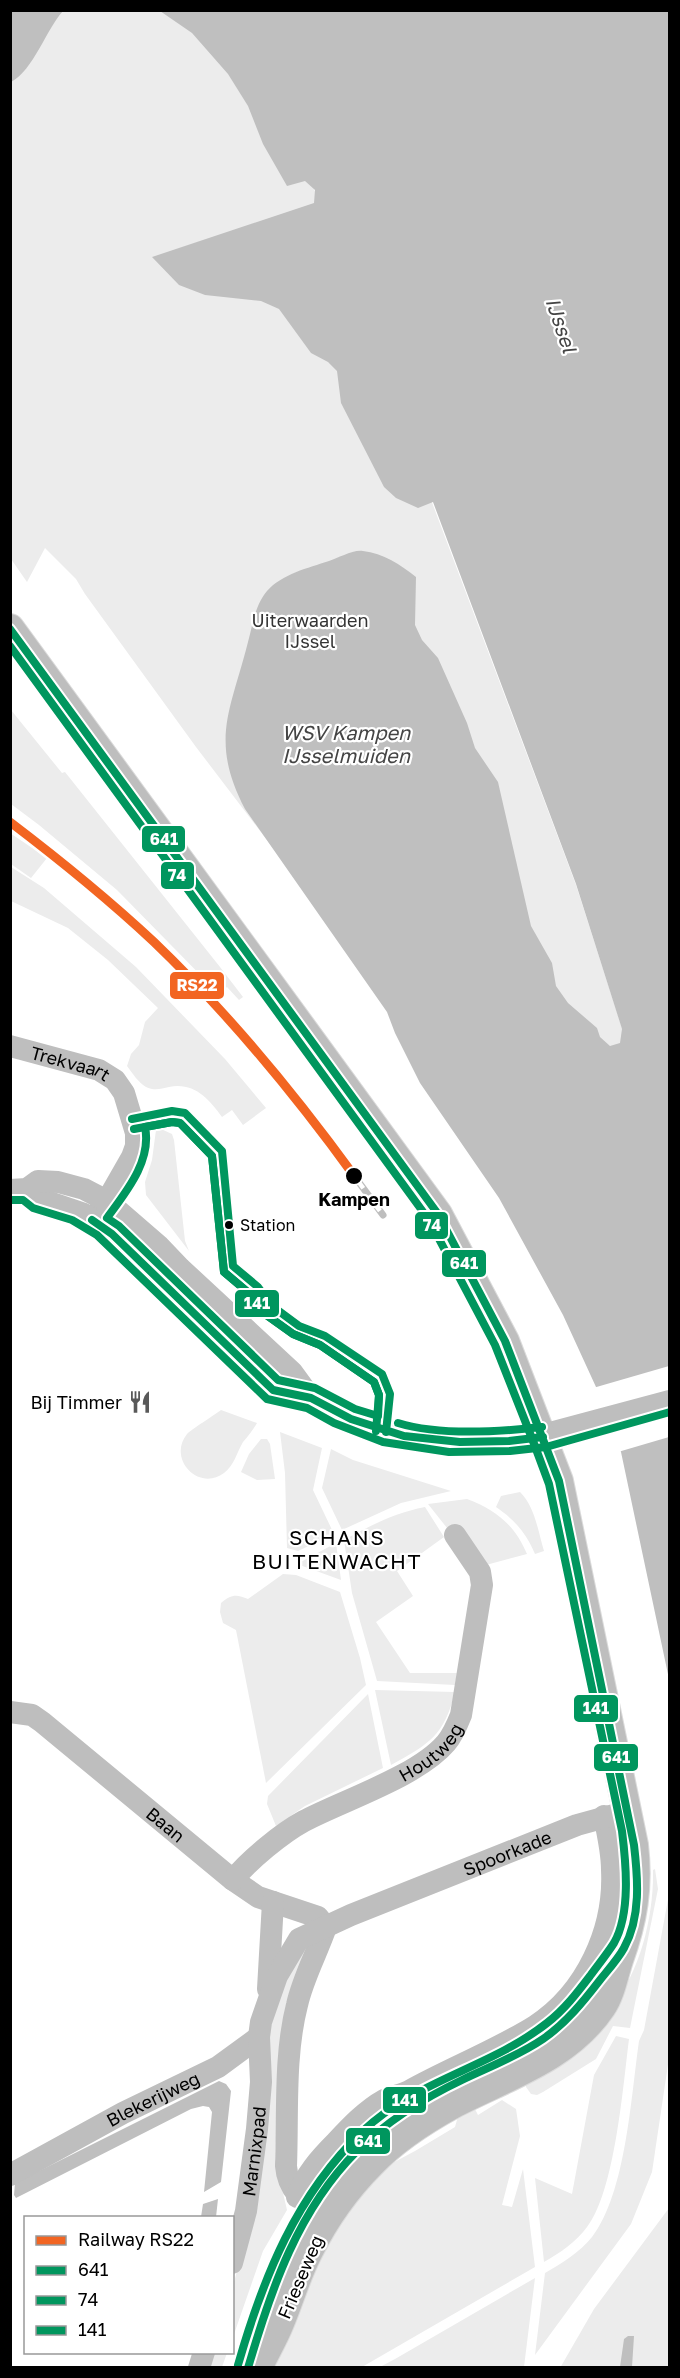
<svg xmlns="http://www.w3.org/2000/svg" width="680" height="2378" font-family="'Golos Text',sans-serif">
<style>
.green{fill:#ececec}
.water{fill:#bfbfbf}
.pier{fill:#fff}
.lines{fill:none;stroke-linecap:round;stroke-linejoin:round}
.major-casing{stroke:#dbdbdb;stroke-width:30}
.minor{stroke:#bebebe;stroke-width:22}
.major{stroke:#bebebe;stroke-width:28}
.rail-casing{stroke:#bebebe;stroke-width:7}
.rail{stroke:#fff;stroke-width:4.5;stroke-dasharray:14;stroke-linecap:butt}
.bus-1-casing{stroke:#fff;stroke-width:12}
.bus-2-casing{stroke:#fff;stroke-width:12}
.bus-3-casing{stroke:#fff;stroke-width:12}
.bus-1{stroke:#00965e;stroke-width:8}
.bus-2{stroke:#00965e;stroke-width:8}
.bus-3{stroke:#00965e;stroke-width:8}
.rail-1-casing{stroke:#fff;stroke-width:14}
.rail-1{stroke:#f26522;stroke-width:9}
.stop-dot{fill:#000;stroke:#fff;stroke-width:2}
.labels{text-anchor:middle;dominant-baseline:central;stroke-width:4.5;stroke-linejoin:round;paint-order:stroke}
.bus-label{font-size:16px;fill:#000;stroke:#fff;text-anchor:start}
.park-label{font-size:18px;fill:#333;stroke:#fff}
.street-label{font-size:18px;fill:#000;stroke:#fff}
.stop-label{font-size:18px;font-weight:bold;fill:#000;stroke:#fff}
.poi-label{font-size:18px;fill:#000;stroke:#fff;text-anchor:end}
.water-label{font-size:20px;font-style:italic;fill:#444;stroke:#fff}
.quarter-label{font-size:21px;letter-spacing:1.5px;fill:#000;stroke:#fff}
.line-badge{stroke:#fff;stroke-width:2}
.badge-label{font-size:16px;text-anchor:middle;font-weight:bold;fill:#fff}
</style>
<rect width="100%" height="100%" fill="#fff"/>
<path class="green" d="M11,11H253L311,181L576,885L669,1174L570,1323L506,1206L394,1020L299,882L196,747L85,594L76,579L45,548L27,582L11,559Z
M11,710L62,773L65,772L220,967L243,997L239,1000L227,987L219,994L117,890L39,825L11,804Z
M10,833L47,858L31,878L11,864Z
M11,867L44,888L136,967L225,1059L266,1108L243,1125L232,1110L222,1117C209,1099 194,1082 169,1087C161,1089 154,1091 146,1087C138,1082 133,1074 127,1066L131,1054L139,1045L145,1022L158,1008L108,960L68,928L11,901Z
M161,1129L172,1134L174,1140L185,1241L189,1251L146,1195L145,1182L152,1160L156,1130Z
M221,1410L257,1423C253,1430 248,1436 243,1442C237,1452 234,1466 224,1473C199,1492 167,1459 187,1434C192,1429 213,1416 221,1410Z
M280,1432L322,1448L313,1490L334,1534L298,1551L287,1548L285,1473Z
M261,1439H267L270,1444L275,1479L257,1480L241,1472L249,1454Z
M331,1449L353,1460L451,1491L401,1503L342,1530L322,1488Z
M520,1492C535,1507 538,1531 544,1551L535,1554C526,1533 515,1520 496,1507L501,1496Z
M467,1499C496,1510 515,1525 527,1554L486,1565L451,1533L428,1504Z
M425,1507L444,1537L397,1571L413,1596L376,1622L410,1673H457L455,1685L377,1681L352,1593L344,1540C371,1525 395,1513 425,1507Z
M336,1543L341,1580L297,1564Z
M283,1574L296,1575L340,1592L360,1658L366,1685L266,1783L236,1630L223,1623L220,1612L221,1603C231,1594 237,1594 248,1599Z
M375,1690L455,1692C444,1736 429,1744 391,1765Z
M368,1694L383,1768L305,1806L276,1826L267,1804L268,1796Z
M655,1869L658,1889L630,2028L613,2026L596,2059L543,2092L537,2095L531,2094L526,2087V2082C545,2064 565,2047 584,2029C593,2021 604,2014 612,2005C641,1972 654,1913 653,1870Z
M669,1894L670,2051L652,2172L631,2224L535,2355L545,2273C562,2263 579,2253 592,2237C626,2193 631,2096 639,2041L644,2030Z
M310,1944L279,2072L275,2159L287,2210L263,2251L233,2337V2286L245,2240L269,2032L289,1969Z
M616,2036L629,2039C623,2086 615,2191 587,2227C576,2242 560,2253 544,2262L535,2178L572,2194L594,2075Z
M502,2100L516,2109L520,2136L502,2205L512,2207L523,2169L535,2267L362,2367L272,2368L309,2267L370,2175L415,2151L455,2127L460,2109L472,2103L478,2115Z
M669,2208V2367L560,2368L594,2309Z
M535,2278L524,2367H380L395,2359Z
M210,2353H227L222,2367L205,2368Z"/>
<path class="water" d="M11,10L63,11C47,28 33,71 11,82Z
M160,11H669V1679L621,1452L607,1411L563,1315L499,1198L420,1083L395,1033L387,1012L245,809C209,740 231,710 248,642C253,624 255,605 267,591C282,574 308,568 329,561C338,558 354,549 363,551C383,553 401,565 416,577L415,625L422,640L438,658L467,723L475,748L498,782L531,926L552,963L556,986L568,1003L597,1028L600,1037L610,1046L620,1043L622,1029L576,884L433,502L418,508L396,498L384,487L341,403L337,371L328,362L311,353L279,309L261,301L205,295L179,285L152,257L314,203L315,190L305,181L287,186L263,144L248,106L228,74L192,33Z
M219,2081L226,2084L231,2091L221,2182L204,2192L212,2112L209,2107L203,2106L191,2109L16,2198L14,2195L15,2183Z
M218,2199L216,2217H201L203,2204Z
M628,2336H634L632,2367H620L624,2339Z"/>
<path class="pier" d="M669,1366V1437L618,1452L593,1388Z"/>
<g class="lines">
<g class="major-casing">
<path id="major" d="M10,628L438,1214L505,1341L559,1481L634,1845C639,1887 633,1921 619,1960C614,1975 611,1994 602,2007C567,2059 505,2077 452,2105C423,2121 395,2139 372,2163C346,2189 325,2219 309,2251C297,2274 290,2299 280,2323C274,2338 265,2353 258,2368"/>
</g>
<g class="minor">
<path id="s1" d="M10,1046L99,1070L115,1080L124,1093L136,1133V1146L132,1157L112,1192L99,1211"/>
<path d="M27,1189L37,1198L84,1214L112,1234L273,1390L311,1398L338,1413L386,1432L439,1441L528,1439L670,1401"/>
<path d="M10,1190L27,1189L38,1181L58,1182L84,1189L107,1201L159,1246L180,1268L292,1372L311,1398"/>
<path id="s2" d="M10,1712L32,1715L42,1722L233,1880L258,1897L318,1917L326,1927"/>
<path id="s3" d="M233,1880C249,1860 282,1833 304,1821C344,1800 418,1776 446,1743C453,1735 457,1725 461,1715L482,1585L480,1572L455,1535"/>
<path d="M326,1927C317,1953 303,1978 297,2005C284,2055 288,2115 286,2166C288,2193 307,2204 327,2219"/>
<path d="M268,1989L273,1902"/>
<path id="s4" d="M10,2175L123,2113L218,2067L259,2037"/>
<path d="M297,2197C305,2175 320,2158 336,2142C350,2127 366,2110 384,2100C392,2096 401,2095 409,2091C450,2068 495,2051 535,2026C586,1993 615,1930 612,1870C612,1852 608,1834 604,1816"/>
<path id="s5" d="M232,2263L246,2211L257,2129L261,2082L259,2037L261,2022L277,1976L299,1939L351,1915L577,1825L628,1811"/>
<path d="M199,2368L204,2352"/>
</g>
<use href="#major" class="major"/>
<g class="rail-casing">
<path id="rail" d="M355,1177L383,1215"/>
</g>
<use href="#rail" class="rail"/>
<g class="bus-1-casing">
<path id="bus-1" d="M10,629L438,1214L505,1341L559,1481L634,1845C638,1879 641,1917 624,1948C618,1959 608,1970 600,1980C583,2002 566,2023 543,2039C518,2056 489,2067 462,2080C424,2098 387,2121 357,2151C298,2210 271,2289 248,2368
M132,1119L172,1111L185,1113L222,1151L233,1266L258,1287L272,1306L299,1326L325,1336L382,1374L390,1394L386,1432
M92,1220L112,1234L273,1390L311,1398L351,1419L404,1436L460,1442L509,1441L543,1437"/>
</g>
<g class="bus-2-casing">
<path id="bus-2" d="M10,646L429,1220L495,1345L533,1441
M134,1129L172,1122L180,1123L212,1156L224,1272L250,1294L265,1314L293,1334L320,1345L374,1382L379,1395L376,1431
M11,1200H23L33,1208L72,1220L97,1235L267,1399L307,1408L334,1423L383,1442L449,1452L510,1451L546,1447L670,1412"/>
</g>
<g class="bus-3-casing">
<path id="bus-3" d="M172,1122L180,1123L212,1156L224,1272L250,1294L265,1314L293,1334L320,1345L374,1382L379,1395L378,1416L355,1409L315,1388L278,1380L119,1226L107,1218C126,1192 152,1161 145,1127Z
M398,1423C440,1436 498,1432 542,1427
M238,2365C263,2278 296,2195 363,2131C416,2080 490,2068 547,2023C564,2010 577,1993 590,1976C598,1965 607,1954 614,1943C631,1913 626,1863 622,1831L549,1484L533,1441"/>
</g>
<use href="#bus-1" class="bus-1"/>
<use href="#bus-2" class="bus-2"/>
<use href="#bus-3" class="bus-3"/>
<g class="rail-1-casing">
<path id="rail-1" d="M10,822C60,860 108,899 154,942C229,1014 294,1093 355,1177"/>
</g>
<use href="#rail-1" class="rail-1"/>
</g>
<defs>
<g id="restaurant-bare" transform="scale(1.8)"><path d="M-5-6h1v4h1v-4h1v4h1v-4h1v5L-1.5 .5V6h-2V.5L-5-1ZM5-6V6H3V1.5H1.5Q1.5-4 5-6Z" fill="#595959" stroke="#fff" stroke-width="2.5" paint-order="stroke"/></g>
</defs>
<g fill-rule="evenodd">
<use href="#restaurant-bare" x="140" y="1402"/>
</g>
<g class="stop-dot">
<circle cx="354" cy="1176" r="9"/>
<circle cx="229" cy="1225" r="5"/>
</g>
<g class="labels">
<g class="bus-label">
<text x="240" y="1225">Station</text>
</g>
<g class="park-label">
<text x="310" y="620">Uiterwaarden<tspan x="310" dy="21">IJssel</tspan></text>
</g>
<g class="street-label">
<text stroke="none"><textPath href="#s1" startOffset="63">Trekvaart</textPath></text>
<text stroke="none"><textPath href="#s3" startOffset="238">Houtweg</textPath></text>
<text stroke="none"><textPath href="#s2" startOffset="195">Baan</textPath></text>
<text stroke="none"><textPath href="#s5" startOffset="561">Spoorkade</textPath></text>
<text stroke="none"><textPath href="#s4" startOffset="162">Blekerijweg</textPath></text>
<text stroke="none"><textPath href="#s5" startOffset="114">Marnixpad</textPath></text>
<text transform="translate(300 2277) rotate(-67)">Frieseweg</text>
</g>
<g class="stop-label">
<text x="354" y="1199">Kampen</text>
</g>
<g class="poi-label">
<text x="122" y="1402">Bij Timmer</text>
</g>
<g class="water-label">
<text transform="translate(562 325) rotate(71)">IJssel</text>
<text x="346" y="732">WSV Kampen<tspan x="346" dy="23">IJsselmuiden</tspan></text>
</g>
<g class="quarter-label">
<text x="337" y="1537">SCHANS<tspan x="337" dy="24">BUITENWACHT</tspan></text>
</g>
</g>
<g class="line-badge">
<rect x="141" y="825" width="45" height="28" rx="6" fill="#00965e"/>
<rect x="160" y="861" width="35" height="29" rx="6" fill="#00965e"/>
<rect x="169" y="971" width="56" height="29" rx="6" fill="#f26522"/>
<rect x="414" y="1211" width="35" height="29" rx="6" fill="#00965e"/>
<rect x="441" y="1249" width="46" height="29" rx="6" fill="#00965e"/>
<rect x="234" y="1289" width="46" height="29" rx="6" fill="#00965e"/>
<rect x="573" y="1694" width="46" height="29" rx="6" fill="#00965e"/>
<rect x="593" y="1743" width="46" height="29" rx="6" fill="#00965e"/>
<rect x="382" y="2086" width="45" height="28" rx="6" fill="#00965e"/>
<rect x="345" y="2127" width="46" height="28" rx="6" fill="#00965e"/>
</g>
<g class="badge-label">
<text x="164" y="845">641</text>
<text x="177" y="881">74</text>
<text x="197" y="991">RS22</text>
<text x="432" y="1231">74</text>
<text x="464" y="1269">641</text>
<text x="257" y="1309">141</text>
<text x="596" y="1714">141</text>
<text x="616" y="1763">641</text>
<text x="405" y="2106">141</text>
<text x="368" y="2147">641</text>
</g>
<rect width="680" height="2378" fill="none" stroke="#000000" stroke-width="24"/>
<rect x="24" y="2216" width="210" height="138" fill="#ffffff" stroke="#999999" stroke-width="1.5"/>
<rect x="36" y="2236" width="30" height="9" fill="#f26522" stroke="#999999" stroke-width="1.5"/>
<text x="78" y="2246" font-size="18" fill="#000000">Railway RS22</text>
<rect x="36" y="2266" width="30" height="9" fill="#00965e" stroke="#999999" stroke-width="1.5"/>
<text x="78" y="2276" font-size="18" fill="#000000">641</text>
<rect x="36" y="2296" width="30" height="9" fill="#00965e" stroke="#999999" stroke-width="1.5"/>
<text x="78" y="2306" font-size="18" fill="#000000">74</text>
<rect x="36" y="2326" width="30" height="9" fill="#00965e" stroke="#999999" stroke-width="1.5"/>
<text x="78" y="2336" font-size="18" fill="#000000">141</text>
</svg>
